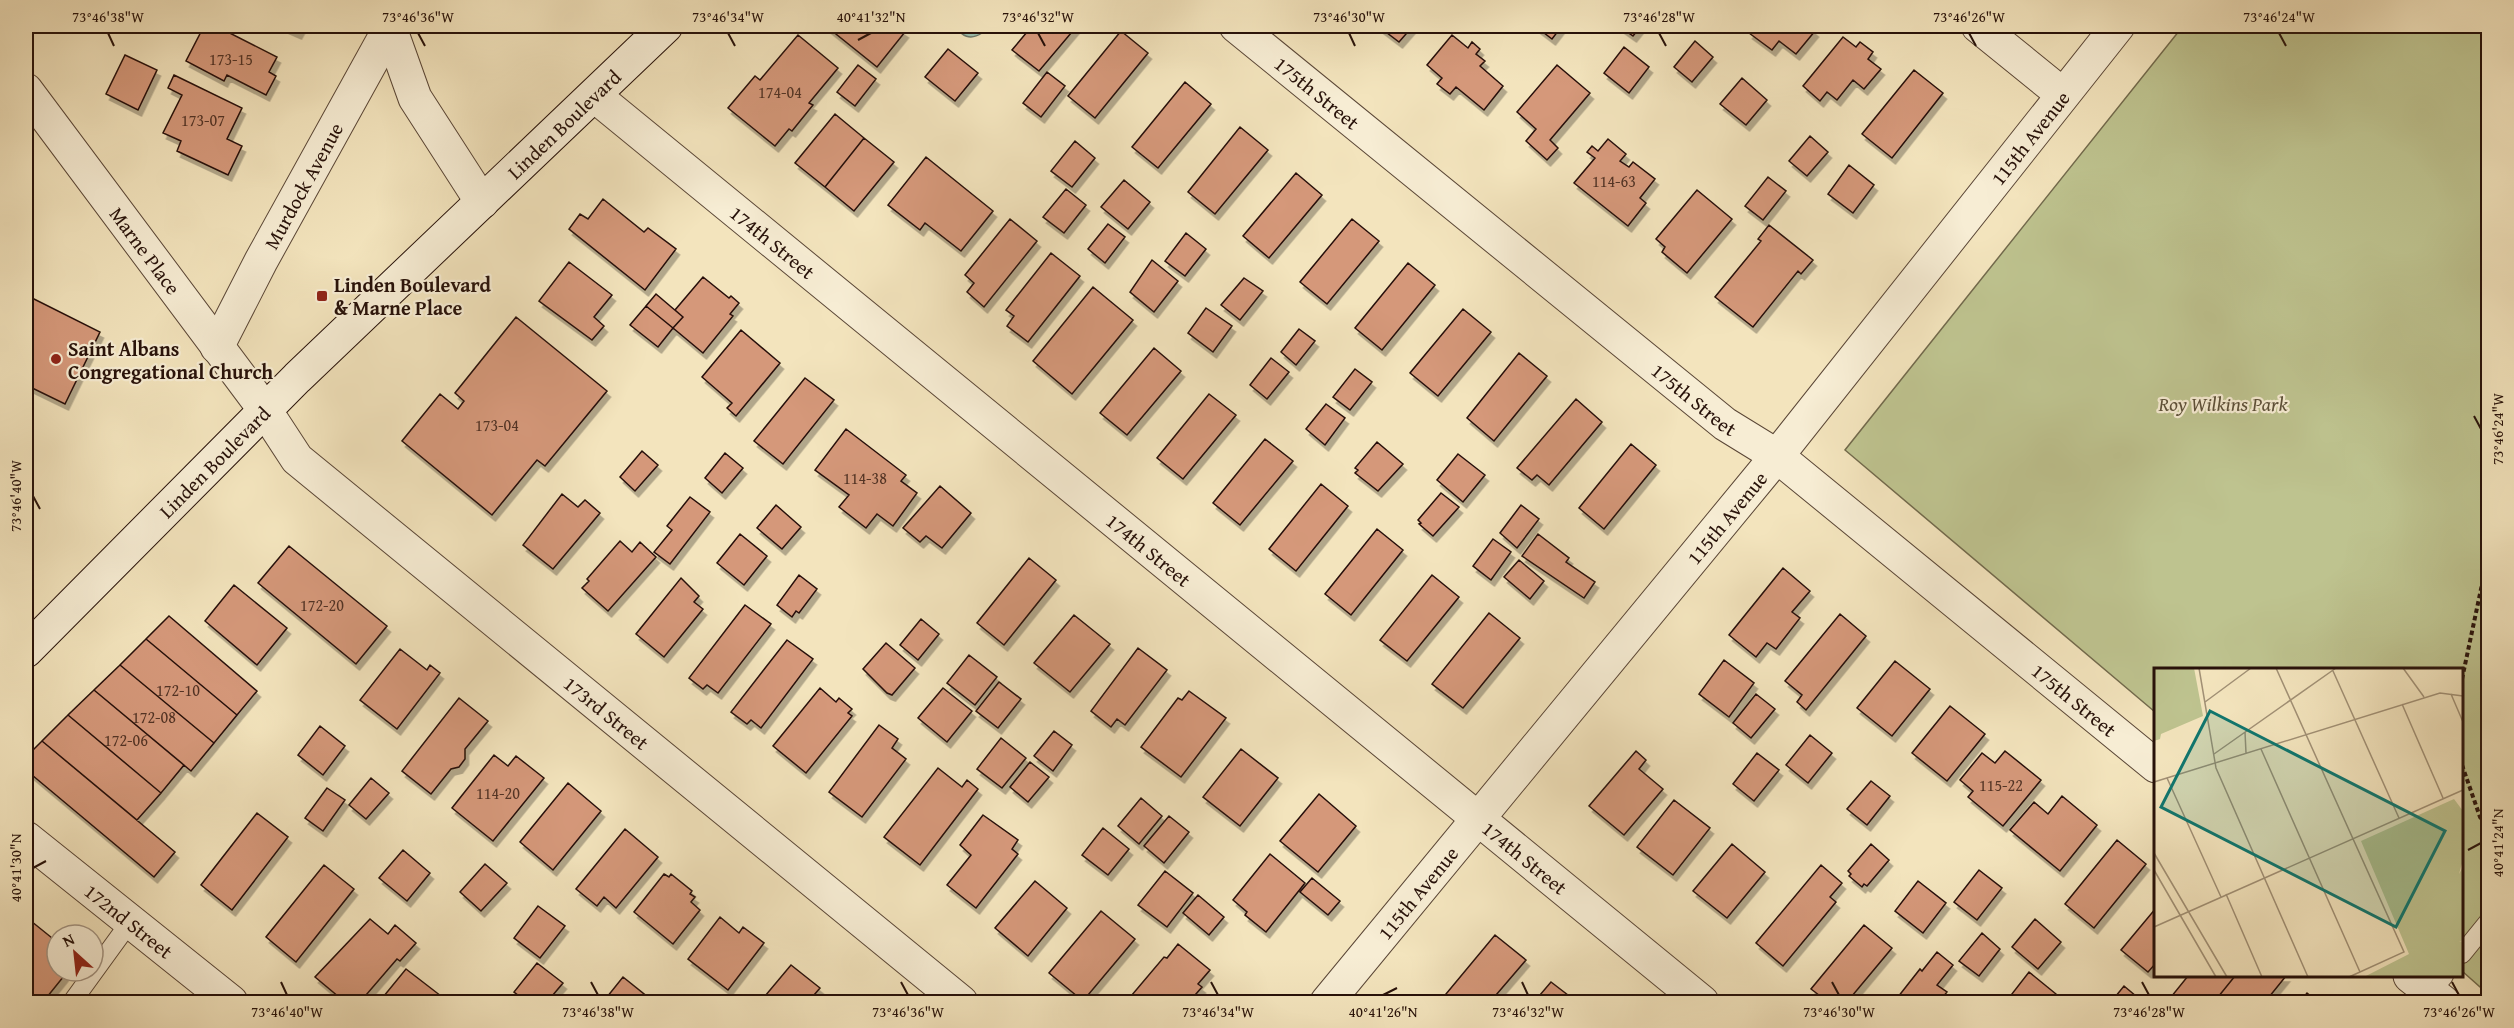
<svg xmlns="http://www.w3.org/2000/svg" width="2514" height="1028" font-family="'Gentium Book Plus',serif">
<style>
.green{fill:#bec38f;stroke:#726a4c;stroke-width:1.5}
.water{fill:#9cbfad;stroke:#6d796b;stroke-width:1.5}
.building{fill:#d5987a;stroke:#271109;stroke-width:1.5;filter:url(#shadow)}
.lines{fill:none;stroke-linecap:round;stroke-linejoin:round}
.service-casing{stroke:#5a4636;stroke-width:20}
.minor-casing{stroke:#5a4636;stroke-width:35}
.secondary-casing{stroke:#271109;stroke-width:35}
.path{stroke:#271109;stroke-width:4;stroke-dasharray:4.5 3;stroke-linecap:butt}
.service{stroke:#f7edd4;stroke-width:18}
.minor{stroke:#f7edd4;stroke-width:33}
.secondary{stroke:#f7edd4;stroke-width:33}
.ticks{fill:none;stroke:#271109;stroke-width:2}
.poi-dot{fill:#8f2418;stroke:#f7edd4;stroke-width:2}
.labels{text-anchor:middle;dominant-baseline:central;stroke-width:4.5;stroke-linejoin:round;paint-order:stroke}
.number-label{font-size:16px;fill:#523325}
.street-label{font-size:20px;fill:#271109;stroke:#f7edd4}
.poi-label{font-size:20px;font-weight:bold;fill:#271109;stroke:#f7edd4;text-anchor:start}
.park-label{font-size:20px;font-style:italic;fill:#5c4f38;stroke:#f7edd4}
.inset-road{fill:none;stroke:#a19075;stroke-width:1.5}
.view{fill:#0f766e;fill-opacity:0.15;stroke:#0f766e;stroke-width:3}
.inset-edge{fill:none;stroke:#271109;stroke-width:3}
.neatline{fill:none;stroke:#271109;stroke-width:2}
.ticks-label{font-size:15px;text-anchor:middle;fill:#271109}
</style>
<defs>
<filter id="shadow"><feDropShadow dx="3.5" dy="6" stdDeviation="0" flood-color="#0004"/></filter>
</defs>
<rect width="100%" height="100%" fill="#f3e4bd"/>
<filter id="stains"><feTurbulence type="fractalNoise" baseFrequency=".00333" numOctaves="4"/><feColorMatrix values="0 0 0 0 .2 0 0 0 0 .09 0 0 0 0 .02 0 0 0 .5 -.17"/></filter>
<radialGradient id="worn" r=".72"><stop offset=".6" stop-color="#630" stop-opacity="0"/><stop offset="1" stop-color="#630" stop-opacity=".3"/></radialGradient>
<path class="green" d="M2183,26H2488V994L2462,971V670H2156L2155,712L1845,450Z"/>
<path class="water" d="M954,26H987L982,33C970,41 962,36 954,26Z"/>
<path class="building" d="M204,26H216L277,57L269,72L276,76L266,95L227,75L224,81L186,61Z
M282,26H302L298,33Z
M826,26H896L905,32L877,67Z
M1032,26H1077L1039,71L1012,50Z
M1378,26H1413L1399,42Z
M1535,26H1562L1552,39Z
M1619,26H1641L1633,36Z
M1755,26H1809L1815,31L1796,54L1779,41L1772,50L1749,33Z
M1121,31L1148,53L1095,118L1068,96Z
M798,35L838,68L809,103L813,105L792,131L789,129L775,146L728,108L755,76L760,80Z
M1452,35L1468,48L1472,42L1480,49L1476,54L1485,61L1480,66L1503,86L1484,110L1456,87L1450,94L1437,84L1442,78L1427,65Z
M1843,37L1856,47L1860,42L1873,52L1868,59L1881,69L1864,89L1853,80L1837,100L1827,92L1820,101L1803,86Z
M1695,41L1713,57L1692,82L1674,67Z
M1624,47L1649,67L1629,93L1604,73Z
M948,49L978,73L955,101L925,77Z
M125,55L157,70L138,110L106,94Z
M858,65L876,79L855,106L837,92Z
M1557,65L1590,93L1550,140L1558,148L1547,160L1526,141L1536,129L1517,112Z
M1914,70L1943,93L1892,158L1862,134Z
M1047,72L1065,86L1041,117L1023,103Z
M174,75L242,108L227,139L242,146L228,175L177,151L181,141L163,133L182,95L168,88Z
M1742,78L1767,100L1746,125L1720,104Z
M1185,82L1211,104L1158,168L1132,147Z
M835,114L864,138L825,187L795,163Z
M1240,127L1268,150L1215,214L1188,192Z
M1810,136L1828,152L1807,176L1789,161Z
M864,138L894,162L854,211L825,187Z
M1608,139L1626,154L1620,161L1629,167L1633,162L1655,179L1640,198L1646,203L1628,226L1574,183L1595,158L1587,152L1592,146L1598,151Z
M1075,141L1095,158L1072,187L1051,171Z
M926,157L993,211L961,251L925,223L920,230L888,205Z
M1849,165L1874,185L1853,213L1828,194Z
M1296,173L1322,195L1269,258L1243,236Z
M1768,177L1786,191L1763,220L1745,206Z
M1124,180L1150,202L1128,229L1101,207Z
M1066,189L1086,205L1064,233L1043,217Z
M1697,190L1732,219L1687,273L1662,252L1665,247L1656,239Z
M603,199L644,232L648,228L676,249L645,290L569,229L580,214L588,219Z
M1010,219L1037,241L984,307L967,292L974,283L965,275Z
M1352,219L1379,241L1327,304L1300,282Z
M1108,224L1125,237L1105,263L1088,249Z
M1769,225L1813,260L1801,274L1798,271L1753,327L1715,297L1761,241L1758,239Z
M1186,233L1206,249L1185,276L1165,261Z
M1051,253L1080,276L1028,342L1007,326L1014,316L1006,310Z
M1152,260L1178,281L1154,312L1130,292Z
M569,262L612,295L594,317L604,326L592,340L539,301Z
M1408,263L1435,285L1382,350L1355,328Z
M703,277L729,298L731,296L739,303L730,314L733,316L703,353L673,328L683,317L675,310Z
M1244,278L1263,291L1240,320L1221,305Z
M1093,287L1133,320L1072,394L1033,361Z
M656,294L683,317L673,328L646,306Z
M26,295L100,332L65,404L26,385Z
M646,306L673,328L658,347L630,325Z
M1206,308L1232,326L1213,352L1188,333Z
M1463,309L1491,332L1438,396L1410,373Z
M516,317L607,391L545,466L537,460L492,515L402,441L440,394L458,409L464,401L455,393Z
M1299,329L1315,341L1296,365L1281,352Z
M741,330L780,363L736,416L727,408L732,403L702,377Z
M1154,348L1181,371L1127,435L1100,413Z
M1519,353L1547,376L1494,441L1467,418Z
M1271,358L1289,372L1267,399L1250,385Z
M1355,369L1372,382L1350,410L1333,397Z
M805,378L834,400L783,464L754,441Z
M1209,394L1236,415L1183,479L1157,458Z
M1576,399L1602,422L1549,485L1537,475L1532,480L1517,468Z
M1326,404L1345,418L1325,445L1306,429Z
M846,429L906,475L901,481L917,493L893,526L877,514L866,528L839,507L849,495L815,470Z
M1265,439L1293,461L1240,525L1213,503Z
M1377,442L1403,464L1378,491L1355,473L1358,470L1355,468Z
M1631,444L1656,465L1604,529L1579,508Z
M642,451L658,465L635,491L620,477Z
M725,453L743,468L722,493L705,478Z
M1458,454L1485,475L1463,502L1437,480Z
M1321,484L1348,506L1296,571L1269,549Z
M940,486L971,513L942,548L926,536L920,542L903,528Z
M1441,493L1459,507L1433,536L1419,524L1421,523L1418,520Z
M562,494L578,507L585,500L600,513L553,569L523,545Z
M690,497L710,512L670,564L654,552L672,530L667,526Z
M776,505L801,527L782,549L757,528Z
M1521,505L1539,519L1517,548L1500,533Z
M1377,529L1403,550L1351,615L1325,594Z
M740,534L767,556L744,585L717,563Z
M1538,534L1569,558L1566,562L1595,582L1584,598L1522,556Z
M1493,539L1511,552L1491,580L1473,566Z
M620,541L632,552L640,542L656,557L608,611L582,588L589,581L587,579Z
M289,546L387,626L356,664L258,583Z
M1029,558L1056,580L1004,645L977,623Z
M1519,560L1544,581L1530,599L1504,577Z
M1783,568L1810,591L1792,612L1800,618L1776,649L1767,643L1756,657L1729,635Z
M799,575L817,589L799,613L796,611L792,617L777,605Z
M1432,575L1459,597L1407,661L1380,640Z
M681,578L699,596L694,602L703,609L664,657L636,634Z
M234,585L287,628L257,665L205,621Z
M745,605L771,624L718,693L707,685L703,689L689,678Z
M1489,613L1520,638L1463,708L1432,684Z
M1840,614L1866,636L1806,710L1797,702L1802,695L1785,681Z
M1074,615L1110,644L1070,692L1034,663Z
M169,616L257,691L237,715L146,639Z
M921,619L939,634L918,660L900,645Z
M146,639L237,715L214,743L120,665Z
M787,640L813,659L761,728L751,720L747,724L731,712Z
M886,643L915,668L892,695L887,693L863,669Z
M1138,648L1167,670L1125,725L1117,719L1111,727L1091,711Z
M400,649L427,670L430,665L440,673L397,729L360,700Z
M969,655L997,677L975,705L947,683Z
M1724,660L1754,683L1729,717L1699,694Z
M1895,661L1930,689L1892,736L1857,708Z
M120,665L214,743L191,771L94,690Z
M999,682L1021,699L998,728L976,711Z
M820,688L836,702L839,698L852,709L848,713L852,716L806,773L773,746Z
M943,688L972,711L947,742L918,718Z
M94,690L184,765L161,793L68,715Z
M1189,691L1226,718L1181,777L1141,747L1178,698L1182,700Z
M1756,694L1775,709L1751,738L1733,723Z
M459,698L488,721L465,749V759L459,767L451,769L431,794L402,771Z
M1950,706L1985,734L1947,781L1912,753Z
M68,715L161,793L137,820L42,741Z
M879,725L898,739L892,748L906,759L862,817L829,792Z
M320,726L345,746L323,775L298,755Z
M1054,731L1072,745L1053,771L1034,756Z
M1810,735L1832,753L1808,783L1786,765Z
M1001,738L1026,758L1002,788L977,769Z
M42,741L175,852L154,877L26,770V757Z
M1241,749L1278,778L1240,826L1203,797Z
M1636,751L1646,760L1639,769L1663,789L1624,835L1589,806Z
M2005,751L2041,780L2003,826L1968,797L1973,791L1960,780L1982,753L1995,763Z
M1757,753L1779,770L1754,801L1733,784Z
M494,755L508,766L516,756L544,778L493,841L452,808Z
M1030,762L1049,777L1028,802L1010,787Z
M938,768L962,787L967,780L978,789L920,865L884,837Z
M371,778L389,793L366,819L349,805Z
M1871,781L1890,796L1867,825L1847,809Z
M568,783L601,811L553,870L520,842Z
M327,788L345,800L323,831L305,818Z
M1319,794L1356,826L1318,872L1280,841Z
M2062,796L2097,825L2060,871L2010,830L2034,802L2048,814Z
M1141,798L1162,816L1139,844L1118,826Z
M1674,800L1710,828L1673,875L1637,847Z
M257,813L288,837L232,910L201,885Z
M983,815L1018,840L1012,849L1018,854L976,908L947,885L971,855L960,845Z
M1169,816L1189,832L1164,863L1144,846Z
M1103,828L1129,849L1108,875L1082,855Z
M625,829L658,857L616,908L604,897L597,906L576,889Z
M2117,840L2146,864L2094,928L2065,904Z
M1732,844L1765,872L1727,918L1693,891Z
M1871,844L1889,860L1867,886L1864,884L1862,887L1849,876L1851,874L1848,871Z
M403,850L430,873L407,901L379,878Z
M1270,854L1305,883L1266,932L1245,915L1247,912L1233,900Z
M485,864L507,883L481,911L460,892Z
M324,865L354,889L296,962L266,937Z
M1821,865L1842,883L1830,897L1836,902L1783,966L1756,943Z
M1979,870L2002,888L1977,920L1954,902Z
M1165,871L1193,893L1167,927L1138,905Z
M664,874L669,877L671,874L692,891L690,894L695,897L691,902L700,910L673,944L634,912Z
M1312,878L1340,901L1328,915L1300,892Z
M1035,881L1067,908L1028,956L995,928Z
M1918,881L1946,903L1923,933L1895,911Z
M1198,895L1224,917L1209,935L1183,913Z
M538,906L565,926L540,958L514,938Z
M2156,908V963L2148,972L2121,950Z
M1101,911L1135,939L1083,1001L1049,973Z
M26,917L57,942V971H68L43,1002H26Z
M720,917L739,933L743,927L764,943L728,990L688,959Z
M370,919L388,934L395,925L416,943L400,961L397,959L360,1002H345L315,977Z
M2035,919L2061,942L2038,969L2012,947Z
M1864,925L1892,948L1847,1002H1828L1811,989Z
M1982,933L2000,949L1979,976L1959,961Z
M1495,935L1526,960L1490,1002H1445L1441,1000Z
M1178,944L1210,970L1198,984L1202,987L1189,1002H1126L1164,957L1167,958Z
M1937,952L1953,965L1937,985L1947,992L1939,1002H1894L1920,969L1922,971Z
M537,963L563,983L547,1002H527L514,992Z
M791,965L820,988L808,1002H760Z
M406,969L441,996L436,1002H379Z
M2029,972L2056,994L2049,1002H2012L2008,999Z
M2188,976H2235L2214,1002H2178L2171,997Z
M2235,976H2286L2265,1002H2214Z
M623,977L649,998L646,1002H603Z
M1551,982L1577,1002H1534Z
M2124,986L2143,1002H2111Z
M2307,993L2318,1002H2300Z"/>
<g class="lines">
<g class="service-casing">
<path id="service" d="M2462,954L2488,922
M2430,992L2444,976
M72,1002L130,922"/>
</g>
<g class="minor-casing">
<g id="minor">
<path id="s1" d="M1236,26L1725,424L1777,456L2156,766"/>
<path d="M1978,26L2062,94"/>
<path d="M390,28L415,98L482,202"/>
<path id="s2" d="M26,90L265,410L297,459L961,1002"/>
<path id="s3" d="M595,96L1702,1002"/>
<path id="s4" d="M217,347L261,261L391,26"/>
<path id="s5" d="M26,838L231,1002"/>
<path d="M2410,976L2443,1002"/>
<path id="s6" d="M1327,1002L1777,456L2118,26"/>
</g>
</g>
<g class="secondary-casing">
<g id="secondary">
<path id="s7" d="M26,651L297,378L666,26"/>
</g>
</g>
<path class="path" d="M2462,679L2488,556
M2462,765L2480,817L2488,828"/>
<use href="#service" class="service"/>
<use href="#minor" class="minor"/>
<use href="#secondary" class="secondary"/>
</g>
<path class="ticks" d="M108,33L114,46M418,33L425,46M728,33L735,46M1038,33L1045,46M1349,33L1355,46M1659,33L1666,46M1969,33L1976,46M2279,33L2286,46M858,40L871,33M2474,416L2481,429M33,496L40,509M2468,850L2481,843M33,868L46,861M281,982L287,995M591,982L598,995M901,982L908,995M1211,982L1218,995M1522,982L1528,995M1832,982L1839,995M2142,982L2149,995M2452,982L2459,995M1383,995L1397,988"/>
<g class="poi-dot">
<rect x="316" y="290" width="12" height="12" rx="3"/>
<circle cx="56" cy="359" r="6"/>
</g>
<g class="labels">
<g class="number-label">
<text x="231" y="59">173-15</text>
<text x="780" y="92">174-04</text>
<text x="203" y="120">173-07</text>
<text x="1614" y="181">114-63</text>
<text x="497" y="425">173-04</text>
<text x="865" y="478">114-38</text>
<text x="322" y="605">172-20</text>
<text x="178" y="690">172-10</text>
<text x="154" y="717">172-08</text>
<text x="126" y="740">172-06</text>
<text x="2001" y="785">115-22</text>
<text x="498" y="793">114-20</text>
</g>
<g class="street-label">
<text stroke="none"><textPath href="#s1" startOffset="105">175th Street</textPath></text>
<text stroke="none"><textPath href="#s7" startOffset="753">Linden Boulevard</textPath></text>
<text stroke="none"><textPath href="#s6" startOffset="1114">115th Avenue</textPath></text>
<text stroke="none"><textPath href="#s4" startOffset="183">Murdock Avenue</textPath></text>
<text stroke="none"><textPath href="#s3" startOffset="230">174th Street</textPath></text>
<text stroke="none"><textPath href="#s2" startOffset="200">Marne Place</textPath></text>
<text stroke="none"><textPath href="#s1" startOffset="591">175th Street</textPath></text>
<text stroke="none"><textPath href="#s7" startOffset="267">Linden Boulevard</textPath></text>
<text stroke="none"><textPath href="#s6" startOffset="628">115th Avenue</textPath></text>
<text stroke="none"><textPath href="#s3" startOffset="716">174th Street</textPath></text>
<text stroke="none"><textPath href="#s1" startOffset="1076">175th Street</textPath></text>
<text stroke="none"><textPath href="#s2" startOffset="858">173rd Street</textPath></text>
<text stroke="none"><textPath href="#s3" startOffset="1202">174th Street</textPath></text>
<text stroke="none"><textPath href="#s6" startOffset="142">115th Avenue</textPath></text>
<text stroke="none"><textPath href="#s5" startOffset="132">172nd Street</textPath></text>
</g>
<g class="poi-label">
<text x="334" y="284">Linden Boulevard<tspan x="334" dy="23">&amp; Marne Place</tspan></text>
<text x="68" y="348">Saint Albans<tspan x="68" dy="23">Congregational Church</tspan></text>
</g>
<g class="park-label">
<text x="2223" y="403">Roy Wilkins Park</text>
</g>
</g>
<g transform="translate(2154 668)">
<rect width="309" height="309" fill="#f3e4bd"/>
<path d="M0,0H40L49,48L7,66L6,71L0,73ZM300,131L309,143V192L305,206L309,199V272L305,274L309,273V309H210L255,286L207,173Z" fill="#bec38f"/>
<path class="inset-road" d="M45,0L62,100L154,309M122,0L250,284L195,309M249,0L270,29M179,3L245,150M297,26L309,54M51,34L97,0M248,36L289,130M91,64L92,85M107,81L206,304M60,86L182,0M13,110L67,229M0,114L286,25L309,28M0,185L73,309M0,202L62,309M72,226L108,309M0,259L309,122"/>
<path class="view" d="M56,43L291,163L242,259L7,139Z"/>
<rect width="309" height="309" class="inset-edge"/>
</g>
<rect width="2514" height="1028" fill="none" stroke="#f3e4bd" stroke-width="66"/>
<g transform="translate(75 953) rotate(333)"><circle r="28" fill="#f7edd4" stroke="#a49583" stroke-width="1.5"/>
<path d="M0-4.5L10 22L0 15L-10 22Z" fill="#8f2418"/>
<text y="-9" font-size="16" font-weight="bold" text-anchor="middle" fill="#271109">N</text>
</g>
<rect x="33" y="33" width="2448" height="962" class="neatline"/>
<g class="ticks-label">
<text x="108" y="22">73°46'38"W</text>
<text x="418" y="22">73°46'36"W</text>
<text x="728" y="22">73°46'34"W</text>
<text x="871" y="22">40°41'32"N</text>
<text x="1038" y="22">73°46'32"W</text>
<text x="1349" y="22">73°46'30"W</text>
<text x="1659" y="22">73°46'28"W</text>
<text x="1969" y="22">73°46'26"W</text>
<text x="2279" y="22">73°46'24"W</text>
<text transform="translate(2498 429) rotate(-90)" y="5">73°46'24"W</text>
<text transform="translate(16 496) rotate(-90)" y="5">73°46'40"W</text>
<text transform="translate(2498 843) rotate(-90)" y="5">40°41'24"N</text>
<text transform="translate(16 868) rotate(-90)" y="5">40°41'30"N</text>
<text x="287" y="1017">73°46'40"W</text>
<text x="598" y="1017">73°46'38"W</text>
<text x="908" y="1017">73°46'36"W</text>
<text x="1218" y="1017">73°46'34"W</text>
<text x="1383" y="1017">40°41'26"N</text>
<text x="1528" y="1017">73°46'32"W</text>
<text x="1839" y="1017">73°46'30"W</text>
<text x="2149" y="1017">73°46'28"W</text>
<text x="2459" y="1017">73°46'26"W</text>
</g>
<rect width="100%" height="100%" filter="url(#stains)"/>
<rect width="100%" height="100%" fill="url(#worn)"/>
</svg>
